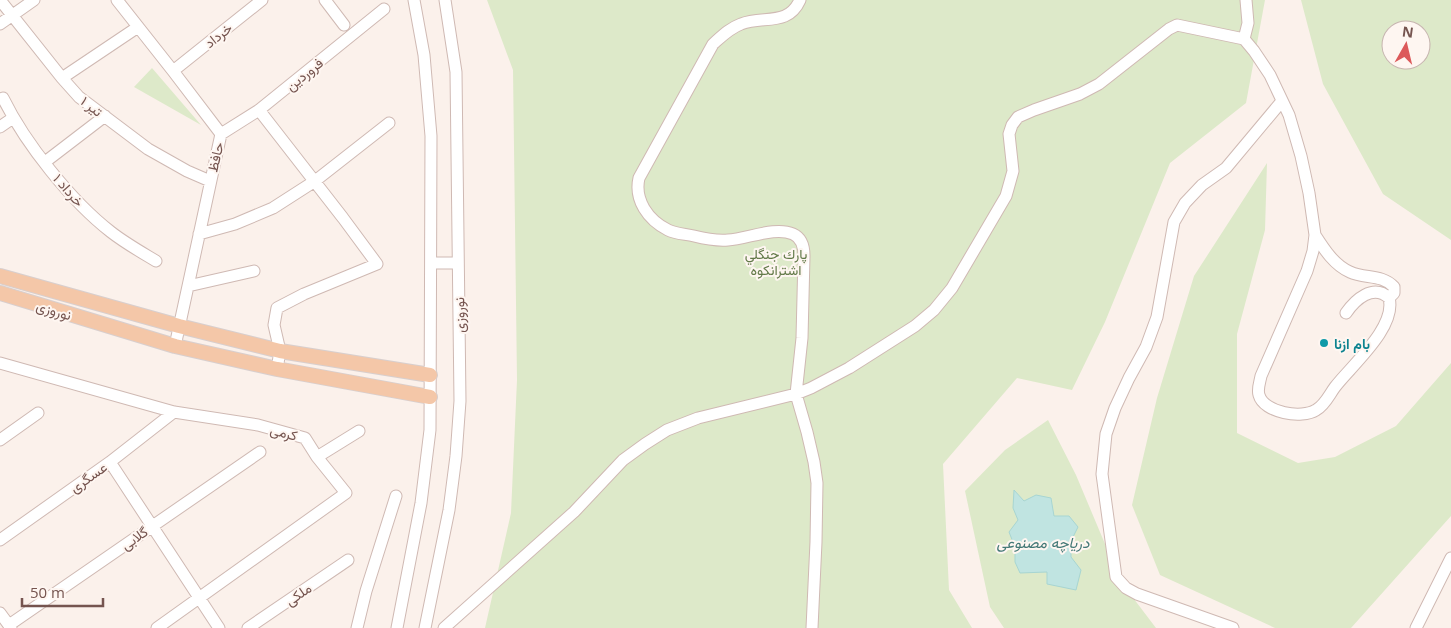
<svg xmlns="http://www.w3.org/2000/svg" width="1451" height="628" font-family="'Open Sans',Vazirmatn,sans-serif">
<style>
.green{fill:#dde9c9;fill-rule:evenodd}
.water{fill:#c0e4e1;stroke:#a7d5d2}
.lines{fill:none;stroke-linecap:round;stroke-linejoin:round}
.minor-casing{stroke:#cfb9b3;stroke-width:13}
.major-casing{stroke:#d8cfce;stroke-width:16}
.minor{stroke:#fff;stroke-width:11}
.major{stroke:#f4c7a8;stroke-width:14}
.culture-dot{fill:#0f9aa8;stroke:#fef6f1;stroke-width:2}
.labels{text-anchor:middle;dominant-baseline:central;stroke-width:4;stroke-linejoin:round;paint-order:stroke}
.street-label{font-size:14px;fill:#75544f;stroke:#fef6f1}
.park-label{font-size:14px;fill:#627948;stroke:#fef6f1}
.culture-label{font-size:14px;font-weight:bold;fill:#0d838f;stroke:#fef6f1;text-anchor:start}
.water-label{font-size:15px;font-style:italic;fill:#437876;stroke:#fef6f1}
</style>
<rect width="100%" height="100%" fill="#fbf1eb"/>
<path class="green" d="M487,0H1265L1246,103L1170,163L1105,322L1072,390L1017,378L943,464L949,590L972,628H485L511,513L517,380L513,70Z
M1301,0H1451V240L1383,194L1323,84ZM1391,30H1421V60H1391Z
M152,68L201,125L134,87Z
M1267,163L1265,230L1237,334V433L1298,463L1335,457L1396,426L1451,363V516L1351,628H1275L1160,575L1132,505L1157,398L1194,276Z
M1048,420L1076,475L1121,582L1156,628H1004L990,607L965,491L1005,450Z"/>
<path class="water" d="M1014,490L1024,501L1036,495L1051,498L1054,516H1069L1078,527L1071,541V557L1081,570L1076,590L1047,584V572L1020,573L1015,562V547L1009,532L1018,520L1013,508Z"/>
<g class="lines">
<g class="minor-casing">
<path id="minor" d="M0,0L62,78L79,97L148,149L187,171L210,181
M117,0L173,71L221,134L175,346
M325,0L344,25
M800,0C788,27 763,15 741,24C730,28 722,36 713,44L639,178C634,200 648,220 668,230C676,234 686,234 694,236C706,239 717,241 728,240C747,239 775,226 793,234C802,238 804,247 804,256L802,338L796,394L807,432L814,462L817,483L816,542L812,628
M0,24L34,0
M1244,39L1248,23L1246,0
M173,71L262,0
M62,78L138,27
M3,98C25,143 71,201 111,232C125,243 141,252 156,261
M259,110L343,218L377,264L304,294L277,308L274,325L280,351L277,369
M0,127L13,118
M221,134L259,110L384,9
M45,162L105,116
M199,234L235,224L273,208L315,181L389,123
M1315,235C1324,249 1334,265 1350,272C1365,279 1382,274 1394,287V293L1389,298
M431,263H458
M188,286L254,271
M0,363L174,412L258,425L305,438L317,457L346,493L157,628
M0,440L38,413
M317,457L359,431
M110,462L219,628
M0,540L110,462L174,412
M0,613L11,628
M9,625L260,452
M248,628L348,560
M357,628L366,591L396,496
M397,628L421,503L430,430L431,136L424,55L414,0
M425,628L449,510L456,456L460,401L456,72L445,0
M444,628L574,512L623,460L645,444L667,430L698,418L796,394L811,388L849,368L915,326L934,310L952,288L1006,196L1013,171L1009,134L1012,125L1018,117L1034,110L1080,94L1099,84L1169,29L1177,25L1244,39L1254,51L1270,75L1289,115L1301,156L1309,193L1315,235L1313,251L1307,271L1261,376C1260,382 1257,389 1259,395C1264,413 1302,419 1316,410C1325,405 1329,395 1335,387C1352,365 1397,327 1389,298C1373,283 1355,300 1346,313
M1233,628L1137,594L1126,588L1116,577L1102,474L1106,434L1115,408L1129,378L1146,347L1157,317L1174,222L1185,203L1202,185L1226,168L1282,101
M1416,628L1451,558"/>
</g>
<g class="major-casing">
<path id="major" d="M0,276L179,326L280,351L430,375
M0,293L175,346L277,369L430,397"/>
</g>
<use href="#minor" class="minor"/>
<use href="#major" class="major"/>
</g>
<circle class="culture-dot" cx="1324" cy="343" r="5"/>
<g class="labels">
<g class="street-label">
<text transform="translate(218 35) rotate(-38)">خرداد</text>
<text transform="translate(304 74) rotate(-39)">فروردین</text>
<text transform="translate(92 106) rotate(38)">تیر ۱</text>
<text transform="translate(215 157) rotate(-77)">حافظ</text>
<text transform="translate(69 190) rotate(49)">خرداد ۱</text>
<text transform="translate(54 310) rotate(17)">نوروزی</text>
<text transform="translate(459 315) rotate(-91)">نوروزی</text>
<text transform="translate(284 432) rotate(15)">کرمی</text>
<text transform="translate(88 477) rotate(-35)">عسگری</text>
<text transform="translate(134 538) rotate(-35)">گلابی</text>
<text transform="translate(298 594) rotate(-34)">ملکی</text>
</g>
<g class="park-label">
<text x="776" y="253">پارك جنگلي<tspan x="776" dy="16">اشترانكوه</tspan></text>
</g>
<g class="culture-label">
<text x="1334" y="343">بام ازنا</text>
</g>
<g class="water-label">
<text x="1043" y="542">دریاچه مصنوعی</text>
</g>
</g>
<g transform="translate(1406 45) rotate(8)"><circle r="24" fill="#fef6f1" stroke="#c7b5b0"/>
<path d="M0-4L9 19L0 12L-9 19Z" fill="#dc595a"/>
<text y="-8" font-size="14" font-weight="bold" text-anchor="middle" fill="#75544f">N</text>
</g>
<path d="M22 598v8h81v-8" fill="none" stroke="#75544f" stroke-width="2.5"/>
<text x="30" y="598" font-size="15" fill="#75544f" stroke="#fef6f1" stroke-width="4" paint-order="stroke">50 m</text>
</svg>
